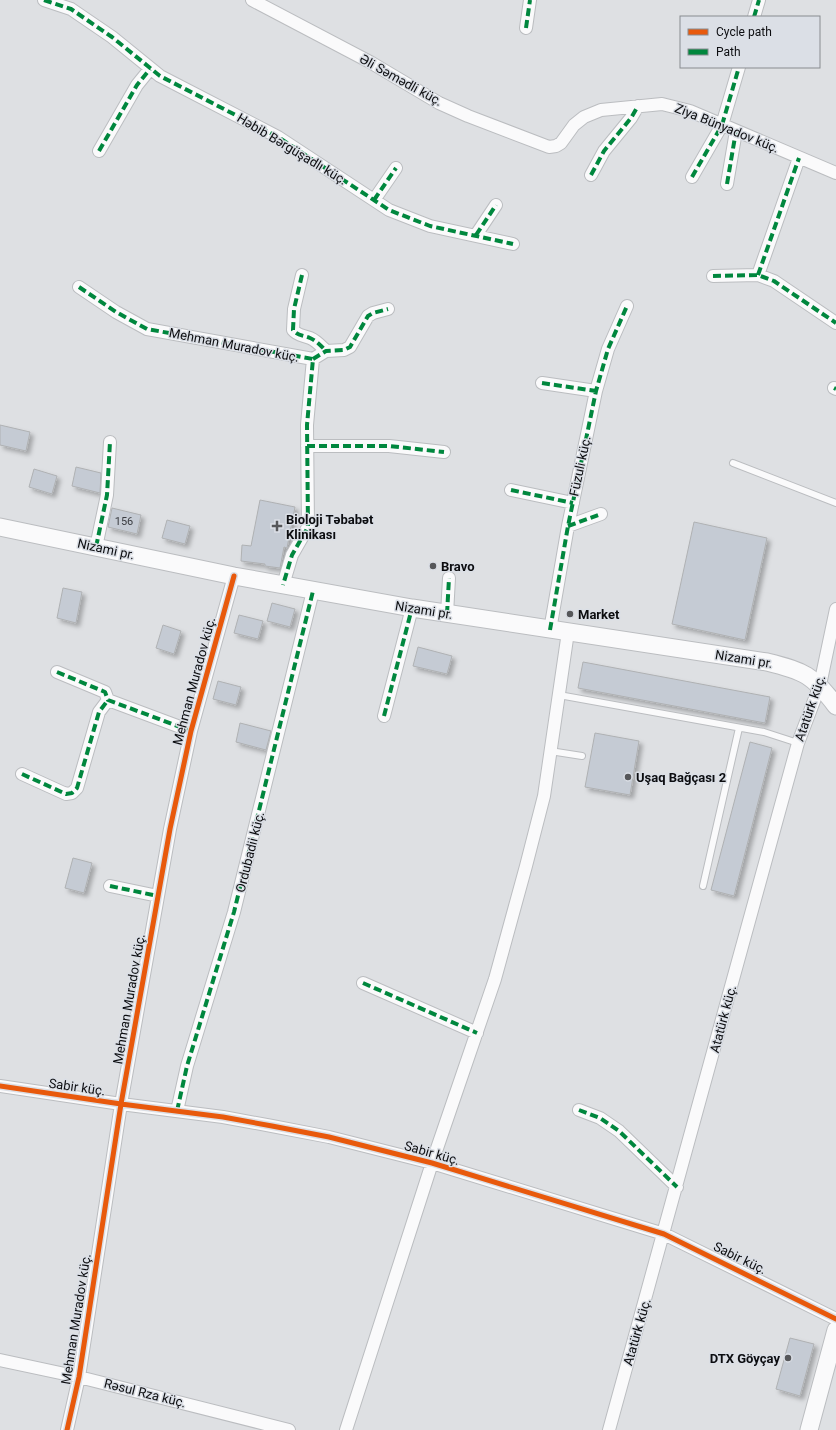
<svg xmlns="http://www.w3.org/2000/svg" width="836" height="1430" font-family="Roboto,sans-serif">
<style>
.building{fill:#c5cbd4;stroke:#afb1b3;filter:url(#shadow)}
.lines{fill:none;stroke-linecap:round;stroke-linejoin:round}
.lane-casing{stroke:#bbbdc0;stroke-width:8}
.street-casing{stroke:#bbbdc0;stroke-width:14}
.secondary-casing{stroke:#bbbdc0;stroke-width:19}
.lane{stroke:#fafafb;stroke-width:6}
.street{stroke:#fafafb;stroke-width:12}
.secondary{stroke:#fafafb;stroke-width:17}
.quiet{stroke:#00873e;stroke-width:4;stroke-dasharray:8 4;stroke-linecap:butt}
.cycleway-casing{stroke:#dbdfe6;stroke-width:8}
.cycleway{stroke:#e8590c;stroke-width:5}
.poi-dot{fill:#56575a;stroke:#dbdfe6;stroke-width:1.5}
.labels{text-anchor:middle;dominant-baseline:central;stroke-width:3;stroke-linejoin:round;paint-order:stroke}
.number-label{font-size:11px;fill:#3a3c41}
.street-label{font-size:13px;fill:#0c0d10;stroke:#dbdfe6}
.poi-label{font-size:13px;font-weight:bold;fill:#0c0d10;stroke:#dbdfe6;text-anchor:start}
</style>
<defs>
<filter id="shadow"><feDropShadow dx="3.5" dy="3.5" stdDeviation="2" flood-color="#0004"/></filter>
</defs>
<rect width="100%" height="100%" fill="#dee0e3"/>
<path class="building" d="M0,425L30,432L26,451L0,445Z
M76,467L101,473L100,493L72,486Z
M34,469L57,476L52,494L29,487Z
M260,500L295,507L287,548L284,547L280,568L265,566V564L241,561L242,545L251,546Z
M112,508L141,515L137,534L108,527Z
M167,520L190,526L185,544L162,538Z
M694,522L767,538L745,640L672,624Z
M63,588L82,592L76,623L57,618Z
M272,603L295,609L290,627L267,621Z
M239,615L263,621L258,639L234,633Z
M163,625L181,631L174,654L156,648Z
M418,647L452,656L447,674L413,666Z
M583,662L770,697L765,723L578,688Z
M218,681L241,687L236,705L213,699Z
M240,723L271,731L266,750L236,742Z
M595,733L639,741L630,795L585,787Z
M750,742L772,748L734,896L711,890Z
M73,858L92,863L84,893L65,888Z
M790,1338L814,1344L800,1396L776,1389Z"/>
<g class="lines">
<g class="lane-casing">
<path id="lane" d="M733,463L836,503
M559,695L764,732L798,743
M550,751L582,756
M703,886L739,728"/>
</g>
<g class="street-casing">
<path id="street" d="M44,0L71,9L112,37L160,76L278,137L389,210L430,226L513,244
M252,0L370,62L439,103L468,116L549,147L556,146L561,143L574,125L584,117L601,110L662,104L690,111L836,173
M754,17L759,0
M526,28L530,0
M99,151L137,85L150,69
M591,175L604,151L631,118L638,106
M692,177L722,125L739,67
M727,184L736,131
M374,200L396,168
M476,235L496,205
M302,275L294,309L293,330C298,336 303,335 310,338C317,341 321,346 326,351
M758,275L799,158
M713,276L758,275L774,281L836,323
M79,287L116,312L147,329L313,359L307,425L308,527L292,555L283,585
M313,359L326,351L344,350L350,347L368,316L373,313L388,309
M542,383L596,391
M834,388L836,389
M307,446H389L444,452
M511,490L573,503
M568,526L601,514
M96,547L107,495L110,442
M447,614L449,578
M550,630L568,526L596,391L608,349L627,306
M57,672L105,692L108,700L191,731
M384,716L412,608
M22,774L66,794L72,793L77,788L99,712L108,700
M110,886L158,896
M363,983L477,1033
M0,1086L121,1104L223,1117L272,1126L329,1137L432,1163L664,1234L836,1319
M579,1110L600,1118L619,1131L677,1187
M177,1111L187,1066L234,912L313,591
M0,1360L79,1377L289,1430
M67,1430L79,1377L121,1104L170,829L191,731L234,576
M346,1430L432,1163L495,979L526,866L544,796L568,632
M609,1430L798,743L820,685L836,609"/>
</g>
<g class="secondary-casing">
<path id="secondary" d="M0,527L234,576L412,608L767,662C804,671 813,675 836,706
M809,1430L836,1330"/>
</g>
<use href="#lane" class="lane"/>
<use href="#street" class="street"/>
<use href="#secondary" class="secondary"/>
<path class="quiet" d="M44,0L71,9L112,37L160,76L278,137L389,210L430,226L513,244
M754,17L759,0
M526,28L530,0
M99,151L137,85L150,69
M591,175L604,151L631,118L638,106
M692,177L722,125L739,67
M727,184L736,131
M374,200L396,168
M476,235L496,205
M302,275L294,309L293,330C298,336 303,335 310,338C317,341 321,346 326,351
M758,275L799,158
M713,276L758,275L774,281L836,323
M79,287L116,312L147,329L313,359L307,425L308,527L292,555L283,585
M313,359L326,351L344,350L350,347L368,316L373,313L388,309
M542,383L596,391
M834,388L836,389
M307,446H389L444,452
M511,490L573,503
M568,526L601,514
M96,547L107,495L110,442
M447,614L449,578
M550,630L568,526L596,391L608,349L627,306
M57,672L105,692L108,700L191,731
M384,716L412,608
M22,774L66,794L72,793L77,788L99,712L108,700
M110,886L158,896
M363,983L477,1033
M579,1110L600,1118L619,1131L677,1187
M177,1111L187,1066L234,912L313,591"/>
<g class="cycleway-casing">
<path id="cycleway" d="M0,1086L121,1104L223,1117L272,1126L329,1137L432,1163L664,1234L836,1319
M67,1430L79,1377L121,1104L170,829L191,731L234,576"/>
</g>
<use href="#cycleway" class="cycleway"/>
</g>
<g class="poi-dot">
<path d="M275 520h4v4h4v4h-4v4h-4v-4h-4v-4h4z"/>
<circle cx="433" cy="566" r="4"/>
<circle cx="570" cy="614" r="4"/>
<circle cx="628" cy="777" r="4"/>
<circle cx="788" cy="1358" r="4"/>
</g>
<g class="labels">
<g class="number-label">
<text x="124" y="521">156</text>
</g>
<g class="street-label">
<text transform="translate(401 80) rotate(29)">Əli Səmədli küç.</text>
<text transform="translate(727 128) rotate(22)">Ziya Bünyadov küç.</text>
<text transform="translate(292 149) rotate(31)">Həbib Bərgüşadlı küç.</text>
<text transform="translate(234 345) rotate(11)">Mehman Muradov küç.</text>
<text transform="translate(580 466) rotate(-78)">Füzuli küç.</text>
<text transform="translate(106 549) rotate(12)">Nizami pr.</text>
<text transform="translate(424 610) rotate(9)">Nizami pr.</text>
<text transform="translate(744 659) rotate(9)">Nizami pr.</text>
<text transform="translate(194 681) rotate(-75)">Mehman Muradov küç.</text>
<text transform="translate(810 708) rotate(-71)">Atatürk küç.</text>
<text transform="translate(250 852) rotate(-76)">Ordubadii küç.</text>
<text transform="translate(129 999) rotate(-80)">Mehman Muradov küç.</text>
<text transform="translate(723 1019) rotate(-75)">Atatürk küç.</text>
<text transform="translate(77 1087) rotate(8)">Sabir küç.</text>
<text transform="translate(432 1153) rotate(16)">Sabir küç.</text>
<text transform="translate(740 1258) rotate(26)">Sabir küç.</text>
<text transform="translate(76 1319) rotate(-81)">Mehman Muradov küç.</text>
<text transform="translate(637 1332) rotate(-74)">Atatürk küç.</text>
<text transform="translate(145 1393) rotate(14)">Rəsul Rza küç.</text>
</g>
<g class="poi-label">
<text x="286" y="519">Bioloji Təbabət<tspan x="286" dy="15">Klinikası</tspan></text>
<text x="441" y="566">Bravo</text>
<text x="578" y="614">Market</text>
<text x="636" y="777">Uşaq Bağçası 2</text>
<text x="780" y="1358" text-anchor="end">DTX Göyçay</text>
</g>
</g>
<rect x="680" y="16" width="140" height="52" fill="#dbdfe6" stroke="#888b90"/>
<rect x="688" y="29" width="20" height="6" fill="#e8590c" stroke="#888b90"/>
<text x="716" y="36" font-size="12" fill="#0c0d10">Cycle path</text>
<rect x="688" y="49" width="20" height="6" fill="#00873e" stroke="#888b90"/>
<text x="716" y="56" font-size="12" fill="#0c0d10">Path</text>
</svg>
